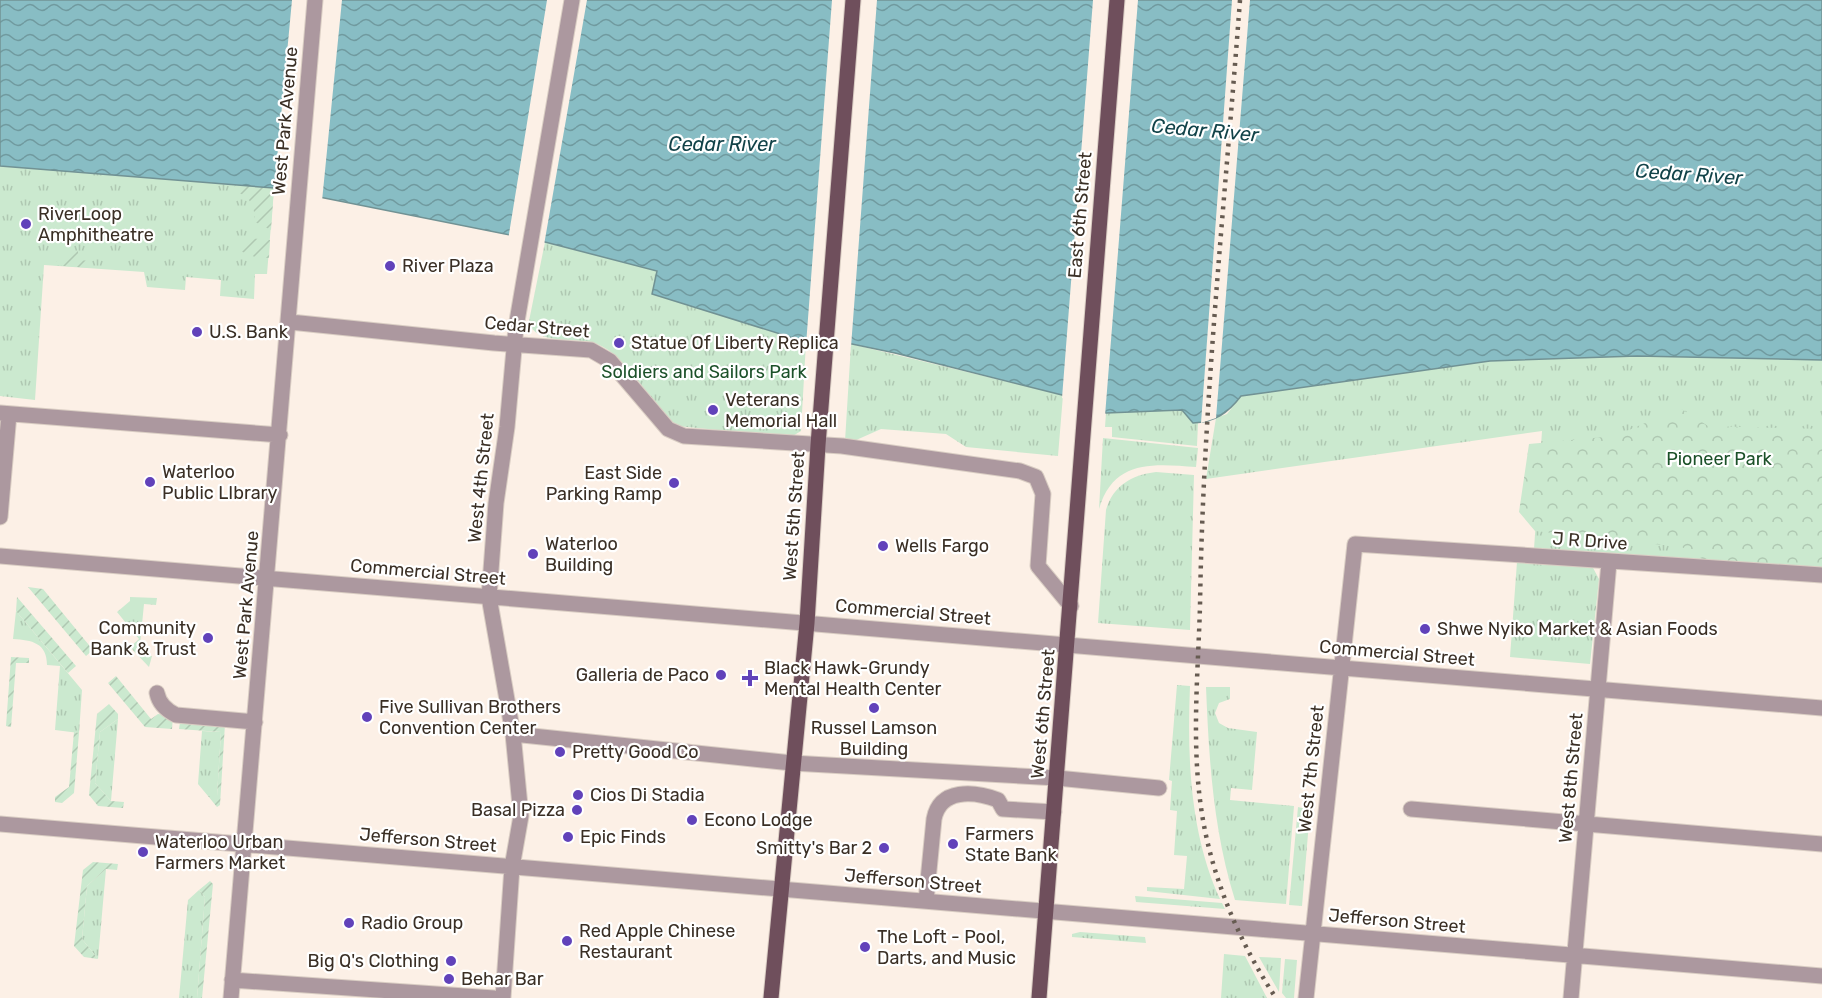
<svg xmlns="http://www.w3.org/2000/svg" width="1822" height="998" font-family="Rubik,sans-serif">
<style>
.grass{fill:url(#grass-tufts)}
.forest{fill:url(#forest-crowns)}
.garden{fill:url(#garden-furrows)}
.water{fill:url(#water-waves);stroke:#719294;stroke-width:1.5}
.pier{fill:#fcf0e6}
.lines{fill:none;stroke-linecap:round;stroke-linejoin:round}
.minor-casing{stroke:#d9cdc3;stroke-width:17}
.major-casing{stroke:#d9cdc3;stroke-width:17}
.minor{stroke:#ac989f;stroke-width:15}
.major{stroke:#6f4f5c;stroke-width:15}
.rail{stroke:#665b51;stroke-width:4.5;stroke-dasharray:3 6;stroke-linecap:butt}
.poi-dot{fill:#6142ba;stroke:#fff;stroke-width:2}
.labels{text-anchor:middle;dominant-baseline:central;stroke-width:4.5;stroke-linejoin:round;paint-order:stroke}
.street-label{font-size:18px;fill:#3a2f25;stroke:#fff}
.poi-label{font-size:18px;fill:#3a2f25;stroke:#fff;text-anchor:start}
.park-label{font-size:18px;fill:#1c5129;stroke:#fff}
.water-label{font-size:20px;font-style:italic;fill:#124349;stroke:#fff}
</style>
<defs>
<pattern id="grass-tufts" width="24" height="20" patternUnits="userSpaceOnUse" patternTransform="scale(1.5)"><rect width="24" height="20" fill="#cbe9cf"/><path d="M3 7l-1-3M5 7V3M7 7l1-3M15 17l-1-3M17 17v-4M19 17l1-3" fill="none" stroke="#afc8b2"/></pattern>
<pattern id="forest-crowns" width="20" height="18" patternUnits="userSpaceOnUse" patternTransform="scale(1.5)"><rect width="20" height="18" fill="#cbe9cf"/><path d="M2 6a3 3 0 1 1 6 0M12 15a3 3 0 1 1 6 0" fill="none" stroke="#afc8b2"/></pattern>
<pattern id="garden-furrows" width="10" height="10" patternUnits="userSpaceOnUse" patternTransform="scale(1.5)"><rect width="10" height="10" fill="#cbe9cf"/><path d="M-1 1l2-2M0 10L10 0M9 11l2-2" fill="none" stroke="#afc8b2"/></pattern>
<pattern id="water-waves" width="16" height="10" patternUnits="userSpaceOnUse" patternTransform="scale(1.5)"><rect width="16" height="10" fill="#88bdc4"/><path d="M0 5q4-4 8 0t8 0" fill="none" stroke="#709a9f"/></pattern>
</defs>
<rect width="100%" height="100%" fill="#fcf0e6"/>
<path class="grass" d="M0,166L274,188L267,274H255L254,299L220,296L221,280L186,277L185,290L147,287L144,272L44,265L35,400L0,396Z
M545,242L658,271L653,294L806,342L801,431L791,437L677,426C650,404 629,357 597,344C578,336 534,347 529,321Z
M851,344L1063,395L1058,456L966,447L946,434L881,429L854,441H845Z
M1637,356L1822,360V568L1534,549L1542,431L1206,479L1216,418L1227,414L1241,396L1490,361Z
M1182,410L1193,423H1198L1197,446L1112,437V427H1105L1106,413Z
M1103,438L1198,448L1196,467C1153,464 1114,459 1099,509Z
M1156,472L1194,475L1190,630L1098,623L1106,510C1113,486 1131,475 1156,472Z
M1517,562L1592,566L1599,579L1590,664L1510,657Z
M130,597L157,598L156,605L144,604L139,655L152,656L149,667L130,647L139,639L117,612L130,601Z
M16,611L82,690L79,733L55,730L60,666L47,665C47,643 32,640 13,639Z
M1177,685L1190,686C1187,757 1190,834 1220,899L1147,891V887L1184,889L1187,856L1174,855L1177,811L1170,810L1172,781L1169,780Z
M1206,687H1230V699L1219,703L1215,713L1219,723L1228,728L1257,732L1252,790L1231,788L1230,800L1294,806L1286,904L1235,900C1213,829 1209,760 1206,687Z
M118,719L111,801L95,783L100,732Z
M202,731L221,732L217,796H208L198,784Z
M1298,807L1310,810L1302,906L1289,905Z
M106,869L98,959L82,939L87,886Z
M199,890L205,897L197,998H179L188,900Z
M1135,896L1222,903L1225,909L1136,902Z
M1080,932L1145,937L1146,943L1072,937V934Z
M1224,954L1245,956L1267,998H1221Z
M1259,957L1281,958L1279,992Z
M1285,959L1297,960L1294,998H1286L1282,993Z"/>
<path class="forest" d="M1680,408L1708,426L1822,429V568L1704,560L1682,547L1535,531L1519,512L1529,444L1615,436Z"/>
<path class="garden" d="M235,184L274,188L271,230L255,222C255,207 250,194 234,192Z
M249,238L270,240L269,258L255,257L235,249Z
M78,251V260L91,261L90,268L53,265L62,255Z
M28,587L43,589L93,650L86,656Z
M17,597L76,666L68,673L16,611Z
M11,657L29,658V663H16L11,727L6,726Z
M116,676L151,719L158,714L173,716L172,729L145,727L108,683Z
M109,704L118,714V719L100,732L95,783L111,801L124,802L123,808L98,806L89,795L97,714Z
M180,722L225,724L220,805L217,807L208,796H217L221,732L179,729Z
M74,732L79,733L74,793L62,803L55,802V797L69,787Z
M93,862L118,864L117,870L106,869L87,886L82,939L98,959L84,957L74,946L83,870Z
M210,881L213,884L202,998H197L205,897L199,890Z"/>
<path class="water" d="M0,0H1822V360L1637,356L1490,361L1241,396C1228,413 1215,422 1193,423L1182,410L1106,413L1062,395L895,353L852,344L806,342L652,294L657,271L545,242L274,188L0,166Z"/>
<path class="pier" d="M292,0H342L322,201L274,191Z
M547,0H587L544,245L508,240Z
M832,0H877L851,347L806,345Z
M1093,0H1138L1105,416L1062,398Z
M1232,0H1250L1216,418L1201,423Z"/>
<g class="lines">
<g class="minor-casing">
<path id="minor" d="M290,322L494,343L591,350L610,361L668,429L684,436L842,446L1020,471L1036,477L1043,494L1038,566L1071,606
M0,413L280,435
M0,517L9,414
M0,556L1822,708
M157,693C159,704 166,710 176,715L255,722
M513,734L792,763L1057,778L1159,788
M1411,809L1822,844
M0,824L1822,976
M926,901L934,819C940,788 974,791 998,800L1003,809L1054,812
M232,980L494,998
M231,998L315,0
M503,998L512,867L521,816L513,734L489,597L496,503L507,427L516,327L572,0
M1306,998L1355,544L1822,575
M1571,998L1609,562"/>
</g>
<g class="major-casing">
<path id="major" d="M771,998L807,623L818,445L853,0
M1039,998L1117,0"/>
</g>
<use href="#minor" class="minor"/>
<use href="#major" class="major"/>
<path class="rail" d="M1240,0C1225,202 1203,403 1200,606C1198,675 1191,745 1202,814C1212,878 1240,944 1276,998"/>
</g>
<g class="poi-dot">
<circle cx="26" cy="224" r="6"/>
<circle cx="390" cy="266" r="6"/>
<circle cx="197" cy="332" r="6"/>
<circle cx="619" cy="343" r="6"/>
<circle cx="713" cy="410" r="6"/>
<circle cx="150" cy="482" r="6"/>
<circle cx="674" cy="483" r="6"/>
<circle cx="883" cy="546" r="6"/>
<circle cx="533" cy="554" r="6"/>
<circle cx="1425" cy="629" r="6"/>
<circle cx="208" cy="638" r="6"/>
<circle cx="721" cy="675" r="6"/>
<path d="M747 669h6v6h6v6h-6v6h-6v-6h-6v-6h6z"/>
<circle cx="874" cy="708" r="6"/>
<circle cx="367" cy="717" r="6"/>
<circle cx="560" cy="752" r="6"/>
<circle cx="578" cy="795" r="6"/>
<circle cx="577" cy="810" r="6"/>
<circle cx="692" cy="820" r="6"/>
<circle cx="568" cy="837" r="6"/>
<circle cx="953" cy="844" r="6"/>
<circle cx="884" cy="848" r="6"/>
<circle cx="143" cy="852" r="6"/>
<circle cx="349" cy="923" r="6"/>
<circle cx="567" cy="941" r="6"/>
<circle cx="865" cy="947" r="6"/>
<circle cx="451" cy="961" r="6"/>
<circle cx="449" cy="979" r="6"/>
</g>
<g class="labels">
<g class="street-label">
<text transform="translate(285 121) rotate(-85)">West Park Avenue</text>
<text transform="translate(1080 215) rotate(-85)">East 6th Street</text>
<text transform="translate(537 327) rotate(5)">Cedar Street</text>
<text transform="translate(481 478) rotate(-84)">West 4th Street</text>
<text transform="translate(794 516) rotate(-86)">West 5th Street</text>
<text transform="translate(1590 541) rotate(4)">J R Drive</text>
<text transform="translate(428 572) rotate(5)">Commercial Street</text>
<text transform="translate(246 605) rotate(-85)">West Park Avenue</text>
<text transform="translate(913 612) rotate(5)">Commercial Street</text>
<text transform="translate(1397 653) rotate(5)">Commercial Street</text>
<text transform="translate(1043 714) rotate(-85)">West 6th Street</text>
<text transform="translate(1311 769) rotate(-84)">West 7th Street</text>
<text transform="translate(1571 778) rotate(-85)">West 8th Street</text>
<text transform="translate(428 840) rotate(5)">Jefferson Street</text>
<text transform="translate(913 881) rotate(5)">Jefferson Street</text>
<text transform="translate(1397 921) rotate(5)">Jefferson Street</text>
</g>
<g class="poi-label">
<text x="38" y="214">RiverLoop<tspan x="38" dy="21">Amphitheatre</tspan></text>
<text x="402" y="266">River Plaza</text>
<text x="209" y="332">U.S. Bank</text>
<text x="631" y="343">Statue Of Liberty Replica</text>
<text x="725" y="400">Veterans<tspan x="725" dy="21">Memorial Hall</tspan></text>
<text x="162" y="472">Waterloo<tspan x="162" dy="21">Public LIbrary</tspan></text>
<text x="662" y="473" text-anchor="end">East Side<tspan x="662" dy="21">Parking Ramp</tspan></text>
<text x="545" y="544">Waterloo<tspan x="545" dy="21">Building</tspan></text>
<text x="895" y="546">Wells Fargo</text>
<text x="196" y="628" text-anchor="end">Community<tspan x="196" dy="21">Bank &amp; Trust</tspan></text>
<text x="1437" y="629">Shwe Nyiko Market &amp; Asian Foods</text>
<text x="764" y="668">Black Hawk-Grundy<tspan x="764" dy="21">Mental Health Center</tspan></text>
<text x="709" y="675" text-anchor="end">Galleria de Paco</text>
<text x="379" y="707">Five Sullivan Brothers<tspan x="379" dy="21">Convention Center</tspan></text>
<text x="874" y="728" text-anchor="middle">Russel Lamson<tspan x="874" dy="21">Building</tspan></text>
<text x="572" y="752">Pretty Good Co</text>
<text x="590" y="795">Cios Di Stadia</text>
<text x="565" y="810" text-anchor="end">Basal Pizza</text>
<text x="704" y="820">Econo Lodge</text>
<text x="965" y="834">Farmers<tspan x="965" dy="21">State Bank</tspan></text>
<text x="580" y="837">Epic Finds</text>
<text x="155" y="842">Waterloo Urban<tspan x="155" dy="21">Farmers Market</tspan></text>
<text x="872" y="848" text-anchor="end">Smitty's Bar 2</text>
<text x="361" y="923">Radio Group</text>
<text x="579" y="931">Red Apple Chinese<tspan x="579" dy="21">Restaurant</tspan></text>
<text x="877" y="937">The Loft - Pool,<tspan x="877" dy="21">Darts, and Music</tspan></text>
<text x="439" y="961" text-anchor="end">Big Q's Clothing</text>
<text x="461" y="979">Behar Bar</text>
</g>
<g class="park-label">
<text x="704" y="372">Soldiers and Sailors Park</text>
<text x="1719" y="459">Pioneer Park</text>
</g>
<g class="water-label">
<text transform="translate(1205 130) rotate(5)">Cedar River</text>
<text x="722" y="144">Cedar River</text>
<text transform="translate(1689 174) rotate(4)">Cedar River</text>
</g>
</g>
</svg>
